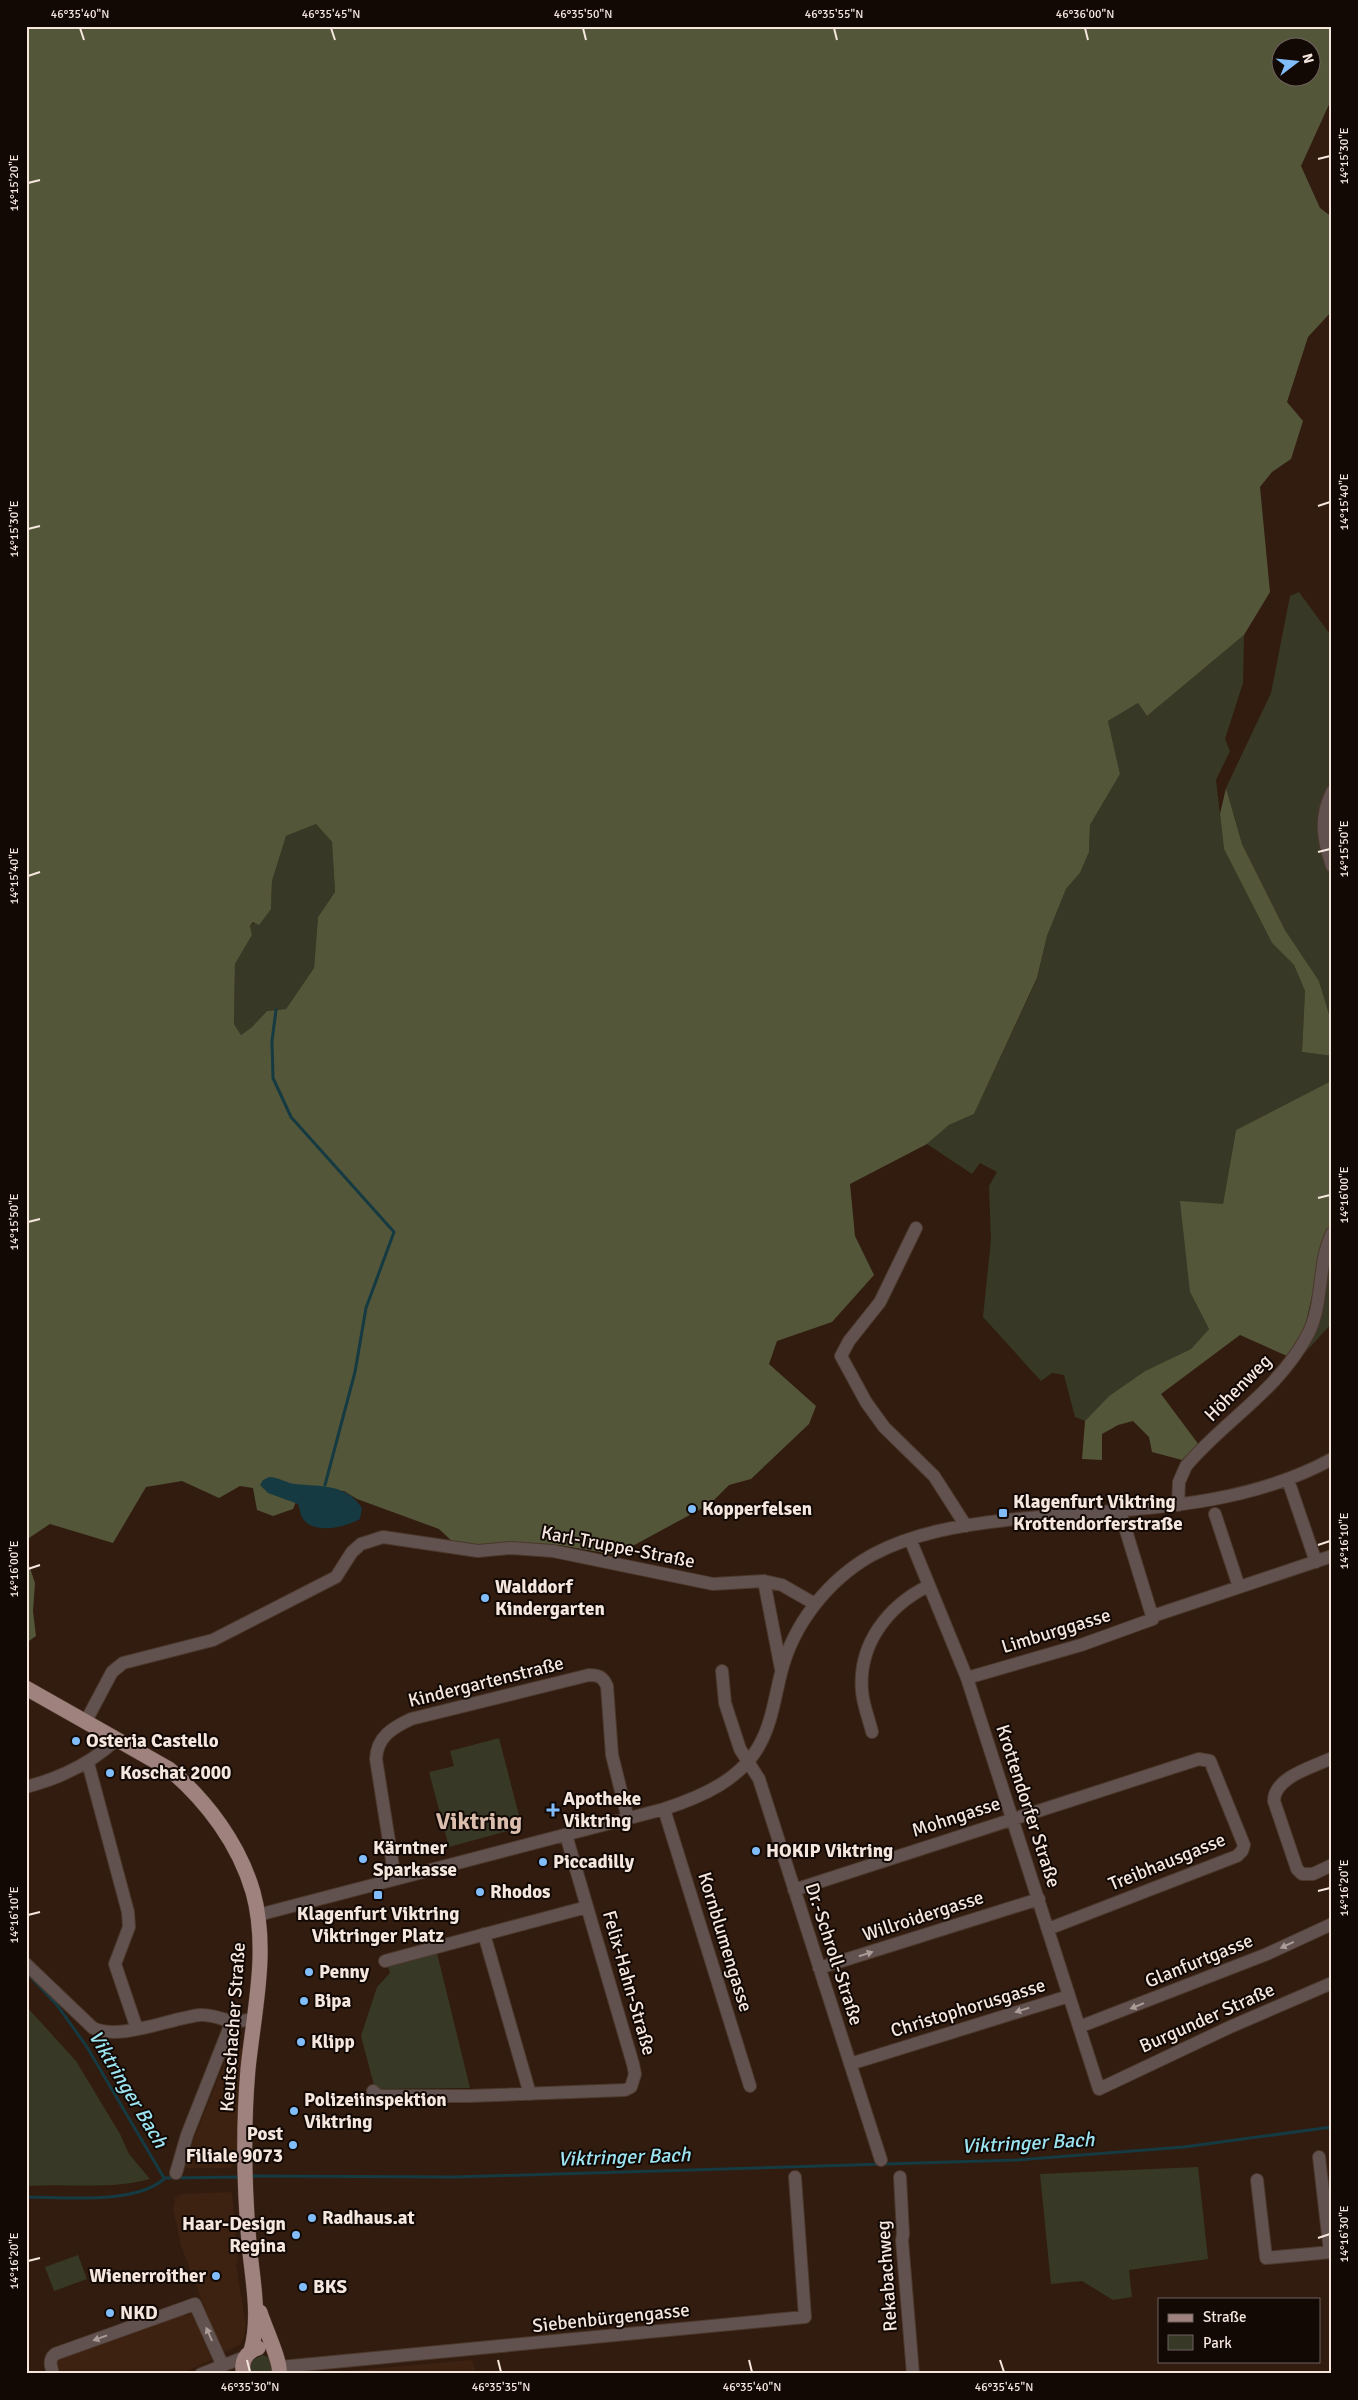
<svg xmlns="http://www.w3.org/2000/svg" width="1358" height="2400" font-family="Signika,sans-serif">
<style>
.built{fill:#3d2111}
.green{fill:#373926}
.forest{fill:#545639;fill-rule:evenodd}
.water{fill:#153a41}
.lines{fill:none;stroke-linecap:round;stroke-linejoin:round}
.stream{stroke:#153a41;stroke-width:3}
.minor-casing{stroke:#4c382c;stroke-width:14}
.major-casing{stroke:#4c382c;stroke-width:16}
.minor{stroke:#615250;stroke-width:12}
.major{stroke:#9f827e;stroke-width:15}
.oneway{fill:#ab9c97}
.ticks{fill:none;stroke:#f5e6de;stroke-width:2}
.poi-dot{fill:#81bdfa;stroke:#120905;stroke-width:2}
.labels{text-anchor:middle;dominant-baseline:central;stroke-width:4;stroke-linejoin:round;paint-order:stroke}
.street-label{font-size:19px;fill:#f5e6de;stroke:#120905}
.poi-label{font-size:19px;font-weight:bold;fill:#f5e6de;stroke:#120905;text-anchor:start}
.water-label{font-size:20px;font-style:italic;fill:#9ce4f1;stroke:#120905}
.district-label{font-size:24px;font-weight:bold;fill:#dbbdad;stroke:#120905}
.neatline{fill:none;stroke:#f5e6de;stroke-width:2}
.ticks-label{font-size:12px;text-anchor:middle;fill:#f5e6de}
</style>
<rect width="100%" height="100%" fill="#311c0f"/>
<path class="built" d="M231,2047L242,2049L238,2097L237,2160L231,2168H185L194,2138Z
M232,2192L238,2260L236,2264L246,2326L244,2337L240,2345L222,2353L181,2246L173,2209L175,2198L182,2194Z
M183,2313L185,2316L192,2313L212,2360L180,2374H59L56,2366L59,2359Z
M472,2360L477,2374H312Z"/>
<path class="green" d="M1299,592L1332,637V780L1317,818L1319,844L1332,879V1014H1329L1319,981L1285,930L1242,844L1226,788L1271,693L1290,596Z
M1244,635L1243,683L1225,739L1230,751L1216,780L1224,849L1272,943L1294,965L1305,991L1302,1052L1332,1056V1078L1331,1081L1236,1130L1223,1204L1190,1292L1209,1329L1191,1349L1145,1371L1109,1396L1085,1421L1075,1417L1064,1375L1052,1373L1041,1381L983,1317L991,1240L989,1186L997,1172L980,1163L972,1174L927,1144L949,1125L974,1114L1037,979L1047,936L1066,889L1080,873L1089,852L1090,825L1120,774L1108,721L1138,703L1147,716Z
M316,824L332,842L335,892L318,917L314,968L286,1009L267,1011L252,1027L241,1035L234,1024L235,964L252,935L250,926L271,909L272,881L286,836Z
M1332,1251V1323L1291,1368Z
M499,1738L522,1827L449,1847L429,1772L454,1766L450,1751Z
M437,1953L470,2088L375,2089L361,2036L377,1987L390,1973L387,1963Z
M26,2006L76,2061L120,2134L129,2154L150,2179C111,2190 67,2183 26,2186Z
M1198,2167L1208,2259L1129,2270L1132,2297L1113,2300L1082,2281L1051,2284L1040,2174Z
M78,2255L87,2279L54,2291L45,2267Z
M263,2355L270,2358L273,2374H251L250,2368L252,2360Z"/>
<path class="forest" d="M26,26H1332V98L1301,166L1320,208L1332,217V311L1308,337L1287,402L1303,421L1291,459L1272,472L1260,487L1270,592L1244,635L1147,716L1138,703L1108,721L1120,774L1090,825L1089,852L1080,873L1066,889L1047,936L1037,978L974,1114L949,1125L927,1144L850,1184L855,1236L874,1275L832,1322L777,1341L769,1364L816,1406L809,1424L751,1479L729,1485L710,1504L616,1555L559,1545H456L439,1529L357,1499L344,1491L301,1490L293,1509L273,1516L257,1510L253,1488L240,1486L219,1498L182,1481L146,1487L113,1543L50,1524L26,1540ZM1280,48H1310V78H1280ZM316,824L332,842L335,892L318,917L314,968L286,1009L267,1011L252,1027L241,1035L234,1024L235,964L252,935L250,926L253,922L259,925L271,909L272,881L286,836Z
M1226,788L1242,844L1285,930L1319,981L1329,1014H1332V1056L1302,1052L1305,991L1294,965L1272,943L1224,849L1220,814Z
M1332,1078V1223L1326,1234L1305,1327L1287,1356L1240,1335L1161,1394L1199,1445L1182,1460L1152,1452L1149,1437L1133,1421L1118,1425L1102,1434V1460L1082,1459L1085,1421L1109,1396L1145,1371L1191,1349L1209,1329L1190,1292L1180,1201L1223,1204L1236,1130L1331,1081Z
M26,1556L35,1583L33,1611L36,1636L26,1643Z"/>
<path class="water" d="M269,1477C279,1477 286,1483 295,1484C320,1487 346,1483 362,1508L360,1519C346,1527 315,1535 303,1519C300,1515 300,1508 298,1504L268,1493L260,1485L263,1480Z"/>
<g class="lines">
<path class="stream" d="M276,1010L272,1041L273,1078L291,1117L394,1232L366,1308L355,1372L325,1485
M30,1976L57,2005L87,2047L164,2178L242,2177
M251,2176L455,2177L1017,2160L1184,2147L1332,2127
M26,2197C64,2197 134,2205 164,2179"/>
<g class="minor-casing">
<path id="minor" d="M1332,792C1319,818 1323,840 1332,866
M916,1228L880,1302L849,1341L841,1356L866,1402L884,1427L934,1476L966,1526
M1288,1480L1316,1562
M1178,1505L1179,1482L1186,1466C1226,1419 1278,1391 1308,1334C1324,1303 1317,1264 1332,1233
M1215,1514L1239,1587
M910,1539L967,1678L1099,2089L1230,2027L1332,1983
M764,1581L782,1585L815,1604
M1153,1616L1332,1556
M722,1671L725,1703L740,1749L759,1779L881,2160
M967,1678L1081,1645L1153,1619L1120,1511
M86,1721L112,1672L123,1663L213,1640L336,1577L352,1552L361,1544L383,1537L478,1551L511,1548L553,1551L713,1584L764,1581L781,1669
M872,1732C869,1719 863,1705 862,1691C858,1644 888,1606 928,1586
M1332,1758C1313,1767 1274,1777 1274,1801L1297,1869L1302,1874H1313L1332,1865
M88,1763L128,1912L129,1927L115,1964L137,2029
M26,1787C60,1778 91,1764 117,1739
M664,1809L750,2086
M395,1879L376,1759C377,1737 392,1728 411,1719L589,1675C599,1675 603,1677 607,1686L612,1755L628,1819
M794,1890L1199,1759L1210,1761L1244,1845L1242,1851L1237,1856L1048,1929
M258,1915L664,1809C701,1797 741,1780 760,1744C772,1722 775,1696 781,1673C793,1624 828,1580 872,1555C913,1533 961,1525 1007,1520C1117,1507 1231,1514 1332,1459
M484,1934L530,2094
M385,1961L587,1907
M26,1964L93,2028C120,2041 171,2018 200,2015C211,2014 221,2019 231,2021C238,2022 247,2020 254,2019
M819,1968L1039,1899
M1079,2027L1267,1954L1332,1924
M850,2064L1069,1996
M373,2091L379,2096H469L625,2090L631,2087L635,2074L633,2064L566,1835
M1319,2157L1330,2252
M176,2173L187,2135L232,2021
M900,2177L903,2234L902,2240L913,2374
M1257,2180L1266,2258L1332,2252
M281,2367L805,2317L795,2177
M53,2374C51,2366 48,2360 55,2354L195,2304L222,2364
M201,2374L245,2357"/>
</g>
<g class="major-casing">
<path id="major" d="M26,1688L169,1769C207,1801 239,1844 253,1892C269,1950 254,2010 248,2069C243,2127 244,2185 249,2243C252,2278 261,2316 251,2351
M260,2312C264,2326 282,2363 279,2374
M244,2374C240,2362 246,2352 258,2348"/>
</g>
<use href="#minor" class="minor"/>
<use href="#major" class="major"/>
</g>
<defs><path id="oneway-solid" d="M-6-.8H1V-3.2L6.5 0L1 3.2V.8H-6Z" transform="scale(1.25)"/></defs>
<g class="oneway">
<use href="#oneway-solid" transform="translate(1287 1945) rotate(155)"/>
<use href="#oneway-solid" transform="translate(866 1954) rotate(-18)"/>
<use href="#oneway-solid" transform="translate(1137 2006) rotate(158)"/>
<use href="#oneway-solid" transform="translate(1022 2010) rotate(163)"/>
<use href="#oneway-solid" transform="translate(209 2334) rotate(-114)"/>
<use href="#oneway-solid" transform="translate(100 2338) rotate(160)"/>
</g>
<path class="ticks" d="M80,28L84,40M331,28L335,40M583,28L586,40M834,28L837,40M1085,28L1088,40M1318,159L1330,156M28,183L40,180M1318,506L1330,502M28,529L40,526M1318,852L1330,849M28,876L40,872M1318,1198L1330,1195M28,1222L40,1219M1318,1545L1330,1541M28,1569L40,1565M1318,1891L1330,1888M28,1915L40,1912M1318,2238L1330,2234M28,2261L40,2258M247,2360L250,2372M498,2360L501,2372M749,2360L752,2372M1000,2360L1004,2372"/>
<g class="poi-dot">
<circle cx="692" cy="1509" r="5"/>
<rect x="998" y="1508" width="10" height="10" rx="2.5"/>
<circle cx="485" cy="1598" r="5"/>
<circle cx="76" cy="1741" r="5"/>
<circle cx="110" cy="1773" r="5"/>
<path d="M550.5 1802.5h5v5h5v5h-5v5h-5v-5h-5v-5h5z"/>
<circle cx="756" cy="1851" r="5"/>
<circle cx="363" cy="1859" r="5"/>
<circle cx="543" cy="1862" r="5"/>
<circle cx="480" cy="1892" r="5"/>
<rect x="373" y="1890" width="10" height="10" rx="2.5"/>
<circle cx="309" cy="1972" r="5"/>
<circle cx="304" cy="2001" r="5"/>
<circle cx="301" cy="2042" r="5"/>
<circle cx="294" cy="2111" r="5"/>
<circle cx="293" cy="2145" r="5"/>
<circle cx="312" cy="2218" r="5"/>
<circle cx="296" cy="2235" r="5"/>
<circle cx="216" cy="2276" r="5"/>
<circle cx="303" cy="2287" r="5"/>
<circle cx="110" cy="2313" r="5"/>
</g>
<g class="labels">
<g class="street-label">
<text transform="translate(1238 1388) rotate(-45)">Höhenweg</text>
<text transform="translate(618 1547) rotate(11)">Karl-Truppe-Straße</text>
<text transform="translate(1056 1631) rotate(-17)">Limburggasse</text>
<text transform="translate(486 1682) rotate(-14)">Kindergartenstraße</text>
<text transform="translate(1028 1806) rotate(72)">Krottendorfer Straße</text>
<text transform="translate(956 1817) rotate(-18)">Mohngasse</text>
<text transform="translate(1167 1862) rotate(-22)">Treibhausgasse</text>
<text transform="translate(923 1916) rotate(-18)">Willroidergasse</text>
<text transform="translate(725 1942) rotate(73)">Kornblumengasse</text>
<text transform="translate(834 1954) rotate(72)">Dr.-Schroll-Straße</text>
<text transform="translate(1199 1961) rotate(-22)">Glanfurtgasse</text>
<text transform="translate(629 1983) rotate(74)">Felix-Hahn-Straße</text>
<text transform="translate(968 2008) rotate(-17)">Christophorusgasse</text>
<text transform="translate(1207 2018) rotate(-24)">Burgunder Straße</text>
<text transform="translate(233 2027) rotate(-86)">Keutschacher Straße</text>
<text transform="translate(887 2276) rotate(-94)">Rekabachweg</text>
<text transform="translate(611 2318) rotate(-6)">Siebenbürgengasse</text>
</g>
<g class="poi-label">
<text x="1013" y="1502">Klagenfurt Viktring<tspan x="1013" dy="22">Krottendorferstraße</tspan></text>
<text x="702" y="1509">Kopperfelsen</text>
<text x="495" y="1587">Walddorf<tspan x="495" dy="22">Kindergarten</tspan></text>
<text x="86" y="1741">Osteria Castello</text>
<text x="120" y="1773">Koschat 2000</text>
<text x="563" y="1799">Apotheke<tspan x="563" dy="22">Viktring</tspan></text>
<text x="373" y="1848">Kärntner<tspan x="373" dy="22">Sparkasse</tspan></text>
<text x="766" y="1851">HOKIP Viktring</text>
<text x="553" y="1862">Piccadilly</text>
<text x="490" y="1892">Rhodos</text>
<text x="378" y="1914" text-anchor="middle">Klagenfurt Viktring<tspan x="378" dy="22">Viktringer Platz</tspan></text>
<text x="319" y="1972">Penny</text>
<text x="314" y="2001">Bipa</text>
<text x="311" y="2042">Klipp</text>
<text x="304" y="2100">Polizeiinspektion<tspan x="304" dy="22">Viktring</tspan></text>
<text x="283" y="2134" text-anchor="end">Post<tspan x="283" dy="22">Filiale 9073</tspan></text>
<text x="322" y="2218">Radhaus.at</text>
<text x="286" y="2224" text-anchor="end">Haar-Design<tspan x="286" dy="22">Regina</tspan></text>
<text x="206" y="2276" text-anchor="end">Wienerroither</text>
<text x="313" y="2287">BKS</text>
<text x="120" y="2313">NKD</text>
</g>
<g class="water-label">
<text transform="translate(128 2089) rotate(59)">Viktringer Bach</text>
<text transform="translate(1028 2143) rotate(-3)">Viktringer Bach</text>
<text transform="translate(624 2157) rotate(-2)">Viktringer Bach</text>
</g>
<g class="district-label">
<text x="479" y="1821">Viktring</text>
</g>
</g>
<rect width="1358" height="2400" fill="none" stroke="#120905" stroke-width="55"/>
<rect x="1158" y="2298" width="162" height="65" fill="#120905" stroke="#6d615c"/>
<rect x="1168" y="2314" width="25" height="8" fill="#9f827e" stroke="#6d615c"/>
<text x="1203" y="2322" font-size="15" fill="#f5e6de">Straße</text>
<rect x="1168" y="2335" width="25" height="15" fill="#373926" stroke="#6d615c"/>
<text x="1203" y="2348" font-size="15" fill="#f5e6de">Park</text>
<g transform="translate(1296 62) rotate(74)"><circle r="24" fill="#120905" stroke="#6d615c"/>
<path d="M0-4L9 19L0 12L-9 19Z" fill="#81bdfa"/>
<text y="-8" font-size="14" font-weight="bold" text-anchor="middle" fill="#f5e6de">N</text>
</g>
<rect x="28" y="28" width="1302" height="2344" class="neatline"/>
<g class="ticks-label">
<text x="80" y="18">46°35'40"N</text>
<text x="331" y="18">46°35'45"N</text>
<text x="583" y="18">46°35'50"N</text>
<text x="834" y="18">46°35'55"N</text>
<text x="1085" y="18">46°36'00"N</text>
<text transform="translate(1344 156) rotate(-90)" y="4">14°15'30"E</text>
<text transform="translate(14 183) rotate(-90)" y="4">14°15'20"E</text>
<text transform="translate(1344 502) rotate(-90)" y="4">14°15'40"E</text>
<text transform="translate(14 529) rotate(-90)" y="4">14°15'30"E</text>
<text transform="translate(1344 849) rotate(-90)" y="4">14°15'50"E</text>
<text transform="translate(14 876) rotate(-90)" y="4">14°15'40"E</text>
<text transform="translate(1344 1195) rotate(-90)" y="4">14°16'00"E</text>
<text transform="translate(14 1222) rotate(-90)" y="4">14°15'50"E</text>
<text transform="translate(1344 1541) rotate(-90)" y="4">14°16'10"E</text>
<text transform="translate(14 1569) rotate(-90)" y="4">14°16'00"E</text>
<text transform="translate(1344 1888) rotate(-90)" y="4">14°16'20"E</text>
<text transform="translate(14 1915) rotate(-90)" y="4">14°16'10"E</text>
<text transform="translate(1344 2234) rotate(-90)" y="4">14°16'30"E</text>
<text transform="translate(14 2261) rotate(-90)" y="4">14°16'20"E</text>
<text x="250" y="2391">46°35'30"N</text>
<text x="501" y="2391">46°35'35"N</text>
<text x="752" y="2391">46°35'40"N</text>
<text x="1004" y="2391">46°35'45"N</text>
</g>
</svg>
